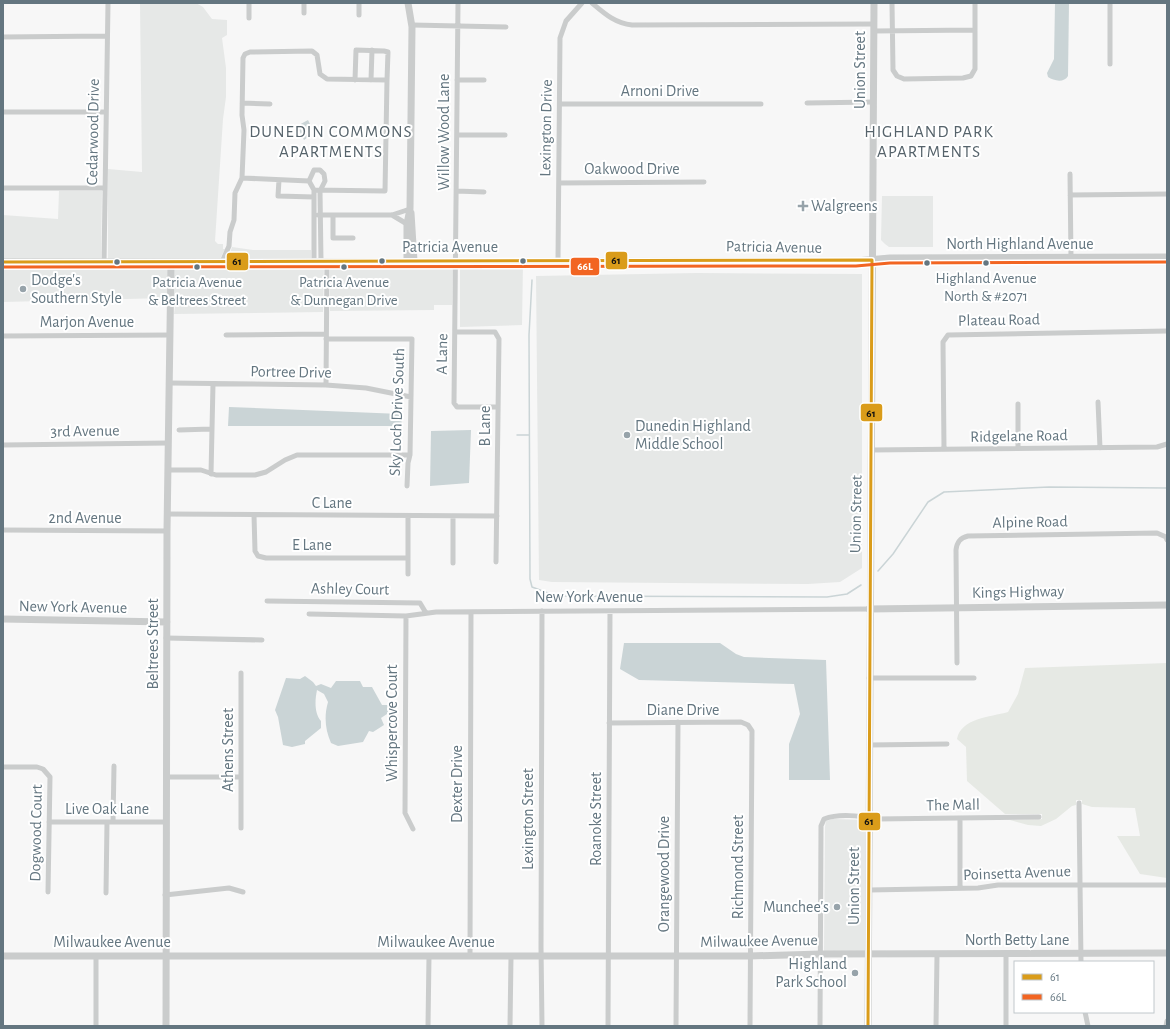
<svg xmlns="http://www.w3.org/2000/svg" width="1170" height="1029" font-family="'Alegreya Sans',sans-serif">
<style>
.built{fill:#e6e8e7}
.green{fill:#e6e9e4}
.water{fill:#cad4d6}
.lines{fill:none;stroke-linecap:round;stroke-linejoin:round}
.stream{stroke:#cad4d6;stroke-width:1.5}
.minor{stroke:#cacccc;stroke-width:5}
.tertiary{stroke:#cacccc;stroke-width:7}
.bus-1-casing{stroke:#fff;stroke-width:6}
.bus-2-casing{stroke:#fff;stroke-width:6}
.bus-1{stroke:#da9c1a;stroke-width:3}
.bus-2{stroke:#f26522;stroke-width:3}
.poi-dot{fill:#97a3aa;stroke:#fff;stroke-width:1.5}
.bus-dot{fill:#647680;stroke:#fff;stroke-width:1.5}
.labels{text-anchor:middle;dominant-baseline:central;stroke-width:4;stroke-linejoin:round;paint-order:stroke}
.bus-label{font-size:15px;fill:#647680;stroke:#fff}
.street-label{font-size:16px;fill:#647680;stroke:#fff}
.poi-label{font-size:16px;fill:#647680;stroke:#fff;text-anchor:start}
.neighbourhood-label{font-size:17px;letter-spacing:1px;fill:#56636b;stroke:#fff}
.line-badge{stroke:#fff;stroke-width:1.5}
.badge-label{font-size:11px;text-anchor:middle;font-weight:bold;fill:#fff}
.pale-badge-label{font-size:11px;text-anchor:middle;font-weight:bold;fill:#111}
</style>
<rect width="100%" height="100%" fill="#f7f7f7"/>
<path class="built" d="M140,3H196L203,7L212,19L227,20V35L222,38L226,68V97L223,119L215,241L218,244H223V249H225L220,259H108V169L142,172Z
M59,191H102L101,259H3V215L58,219Z
M882,196H933V247H889L885,244L881,240Z
M232,247L253,250H311V258L228,259Z
M523,263L522,325L460,327V264Z
M324,264L323,312L174,314L176,299L174,298V265Z
M330,264H453L452,305H434V310L330,311Z
M3,265H168L167,298L3,302Z
M697,273L862,274V568L840,582L808,584L552,582L539,580L536,276Z
M833,819L865,820V952L824,951L825,827L826,821Z"/>
<path class="green" d="M1167,663V878L1140,874L1117,836H1140L1135,808L1092,807L1082,804V800H1076V805L1072,806L1056,819L1041,826L1028,825L1010,820L1042,819V814H1005L967,781L966,747L957,739C961,718 990,717 1008,712L1018,694L1025,668Z"/>
<path class="water" d="M1055,3H1069L1068,76C1064,83 1054,81 1048,77L1047,73L1054,59Z
M308,120L310,124L307,126L309,130L305,132L308,137L304,140L297,126Z
M229,407L401,414L402,426H228Z
M471,430L469,483L430,486L431,431Z
M624,643H720L736,654L744,657L826,660L830,780H789V744L800,714L794,684L639,680L620,669Z
M305,676L313,682L316,686L321,684L331,688L336,681H360L363,687H372L382,705H390L387,714L381,718L384,725L373,732L369,731L363,742L338,746L331,743C325,729 324,716 328,702L324,694L317,690C315,700 314,713 321,721V728L305,741V744L292,747L283,745L278,717L275,710L286,678L300,679Z"/>
<g class="lines">
<path class="stream" d="M532,280L529,335L530,579L532,587L556,596L827,597L847,594L861,585
M517,435H529
M878,571L893,554L928,502L944,492L1049,487L1167,488"/>
<path class="minor" d="M458,3L454,403L457,407H498
M592,3C605,14 615,23 632,25L874,24
M892,3L893,70L897,76L904,79L963,78L971,76L975,69V3
M304,13V3
M359,15V3
M249,18V3
M412,25L506,27
M874,31L975,30
M3,37L107,36
M1110,64V3
M355,80L356,50L384,51L388,52L387,80
M371,80L372,50
M457,80H484
M242,103L270,104
M807,103L873,102
M560,104H761
M3,112H106
M457,135H505
M1070,174L1071,258
M242,178L309,181L314,190V261
M279,180L278,196L314,197
M309,181L314,170H320L324,174L325,181L320,191L321,261
M559,183L704,182
M3,188H105
M456,191L484,192
M1070,195L1167,194
M318,215H392L410,209
M333,215V238H353
M392,215L407,224
M558,260L560,38L566,21L582,3
M104,262L108,3
M222,262L229,246L230,232L234,220L235,193L242,178L244,130L242,115L243,58L245,54L250,52L312,51L317,55L320,74L327,79L387,80L385,191L314,190
M455,332H495L499,339L496,562
M226,335L326,334
M3,336L170,335
M326,339H412L410,455L408,463L407,486
M170,383L326,385L366,388L411,397
M326,385L327,261
M1098,402L1100,448
M1018,404V448
M179,430L211,429
M3,445L168,443
M944,449L943,342L948,335L1167,331
M871,450L1157,447L1167,444
M168,470H201L216,475H255L266,472L285,460L297,455H410
M211,474L213,384
M167,514L497,516
M254,515L255,551L258,556L266,558H408
M453,516V563
M3,530L167,531
M408,574V516
M267,601L420,603L426,613
M542,611L541,947L542,1026
M309,614L406,616L436,612L869,609
M406,616L405,813L413,829
M166,638L262,640
M957,663L956,550C957,542 960,538 968,536L1157,533L1166,537L1167,540
M869,678H974
M609,723L741,722L748,725L752,731L750,1026
M869,745L947,744
M3,767H37L43,769L50,777L48,892
M166,777H241
M1079,803L1081,962
M960,818V888
M49,822H166
M113,822L114,766
M241,828V673
M869,890L978,888L998,885H1167
M106,893L107,822
M165,895L229,888L243,892
M1006,954V1026
M470,956L471,612
M1085,1012L1088,1026
M96,1026V956
M428,1026L429,956
M510,1026L511,957
M608,1026L610,611
M676,1026L678,722
M820,1026L821,826L824,819C840,813 859,816 876,819L1039,817
M936,1026L937,955
M1166,1026L1167,1021"/>
<path class="tertiary" d="M411,213L414,261
M407,261V224L410,209L412,27L408,3
M3,262L856,261L890,258L1167,257
M869,609L1167,605
M3,619L167,622
M3,956H750L821,954L1167,953
M166,1026L167,531L171,262
M868,1026L874,3"/>
<g class="bus-1-casing">
<path id="bus-1" d="M3,262L872,260L868,1026"/>
</g>
<g class="bus-2-casing">
<path id="bus-2" d="M3,267L856,266L890,263L1167,262"/>
</g>
<use href="#bus-1" class="bus-1"/>
<use href="#bus-2" class="bus-2"/>
</g>
<g class="poi-dot">
<path d="M801 200h4v4h4v4h-4v4h-4v-4h-4v-4h4z"/>
<circle cx="23" cy="289" r="4"/>
<circle cx="627" cy="435" r="4"/>
<circle cx="837" cy="907" r="4"/>
<circle cx="855" cy="973" r="4"/>
</g>
<g class="bus-dot">
<circle cx="382" cy="261" r="3.5"/>
<circle cx="523" cy="261" r="3.5"/>
<circle cx="117" cy="262" r="3.5"/>
<circle cx="927" cy="263" r="3.5"/>
<circle cx="986" cy="263" r="3.5"/>
<circle cx="197" cy="267" r="3.5"/>
<circle cx="344" cy="267" r="3.5"/>
</g>
<g class="labels">
<g class="bus-label">
<text x="986" y="278">Highland Avenue<tspan x="986" dy="18">North &amp; #2071</tspan></text>
<text x="197" y="282">Patricia Avenue<tspan x="197" dy="18">&amp; Beltrees Street</tspan></text>
<text x="344" y="282">Patricia Avenue<tspan x="344" dy="18">&amp; Dunnegan Drive</tspan></text>
</g>
<g class="street-label">
<text transform="translate(860 70) rotate(-90)">Union Street</text>
<text x="660" y="91">Arnoni Drive</text>
<text transform="translate(546 128) rotate(-89)">Lexington Drive</text>
<text transform="translate(93 132) rotate(-89)">Cedarwood Drive</text>
<text transform="translate(444 132) rotate(-90)">Willow Wood Lane</text>
<text x="632" y="169">Oakwood Drive</text>
<text x="1020" y="244">North Highland Avenue</text>
<text x="450" y="247">Patricia Avenue</text>
<text transform="translate(774 247) rotate(1)">Patricia Avenue</text>
<text transform="translate(999 320) rotate(-1)">Plateau Road</text>
<text x="87" y="322">Marjon Avenue</text>
<text transform="translate(442 354) rotate(-89)">A Lane</text>
<text transform="translate(291 372) rotate(1)">Portree Drive</text>
<text transform="translate(397 412) rotate(-88)">Sky Loch Drive South</text>
<text transform="translate(485 426) rotate(-90)">B Lane</text>
<text transform="translate(85 431) rotate(-1)">3rd Avenue</text>
<text transform="translate(1019 436) rotate(-1)">Ridgelane Road</text>
<text x="332" y="503">C Lane</text>
<text transform="translate(856 514) rotate(-89)">Union Street</text>
<text x="85" y="518">2nd Avenue</text>
<text transform="translate(1030 522) rotate(-1)">Alpine Road</text>
<text x="312" y="545">E Lane</text>
<text transform="translate(350 589) rotate(1)">Ashley Court</text>
<text transform="translate(1018 592) rotate(-1)">Kings Highway</text>
<text x="589" y="597">New York Avenue</text>
<text transform="translate(73 607) rotate(1)">New York Avenue</text>
<text transform="translate(153 644) rotate(-90)">Beltrees Street</text>
<text x="683" y="710">Diane Drive</text>
<text transform="translate(392 723) rotate(-90)">Whispercove Court</text>
<text transform="translate(228 750) rotate(-90)">Athens Street</text>
<text transform="translate(457 784) rotate(-90)">Dexter Drive</text>
<text transform="translate(953 805) rotate(-1)">The Mall</text>
<text x="107" y="809">Live Oak Lane</text>
<text transform="translate(528 819) rotate(-90)">Lexington Street</text>
<text transform="translate(596 819) rotate(-90)">Roanoke Street</text>
<text transform="translate(36 833) rotate(-89)">Dogwood Court</text>
<text transform="translate(738 867) rotate(-90)">Richmond Street</text>
<text transform="translate(1017 873) rotate(-2)">Poinsetta Avenue</text>
<text transform="translate(664 874) rotate(-90)">Orangewood Drive</text>
<text transform="translate(854 886) rotate(-90)">Union Street</text>
<text x="1017" y="940">North Betty Lane</text>
<text transform="translate(759 941) rotate(-1)">Milwaukee Avenue</text>
<text x="112" y="942">Milwaukee Avenue</text>
<text x="436" y="942">Milwaukee Avenue</text>
</g>
<g class="poi-label">
<text x="811" y="206">Walgreens</text>
<text x="31" y="280">Dodge's<tspan x="31" dy="18">Southern Style</tspan></text>
<text x="635" y="426">Dunedin Highland<tspan x="635" dy="18">Middle School</tspan></text>
<text x="829" y="907" text-anchor="end">Munchee's</text>
<text x="847" y="964" text-anchor="end">Highland<tspan x="847" dy="18">Park School</tspan></text>
</g>
<g class="neighbourhood-label">
<text x="331" y="131">DUNEDIN COMMONS<tspan x="331" dy="20">APARTMENTS</tspan></text>
<text x="929" y="131">HIGHLAND PARK<tspan x="929" dy="20">APARTMENTS</tspan></text>
</g>
</g>
<g class="line-badge">
<rect x="605" y="251" width="23" height="19" rx="4" fill="#da9c1a"/>
<rect x="226" y="252" width="23" height="19" rx="4" fill="#da9c1a"/>
<rect x="570" y="257" width="30" height="19" rx="4" fill="#f26522"/>
<rect x="860" y="403" width="23" height="19" rx="4" fill="#da9c1a"/>
<rect x="858" y="812" width="23" height="19" rx="4" fill="#da9c1a"/>
</g>
<g class="badge-label">
<text x="585" y="270">66L</text>
</g>
<g class="pale-badge-label">
<text x="616" y="264">61</text>
<text x="237" y="265">61</text>
<text x="871" y="417">61</text>
<text x="869" y="825">61</text>
</g>
<rect width="1170" height="1029" fill="none" stroke="#647680" stroke-width="8"/>
<rect x="1014" y="961" width="140" height="52" fill="#ffffff" stroke="#c1c8cc"/>
<rect x="1022" y="974" width="20" height="6" fill="#da9c1a" stroke="#c1c8cc"/>
<text x="1050" y="981" font-size="12" fill="#647680">61</text>
<rect x="1022" y="994" width="20" height="6" fill="#f26522" stroke="#c1c8cc"/>
<text x="1050" y="1001" font-size="12" fill="#647680">66L</text>
</svg>
